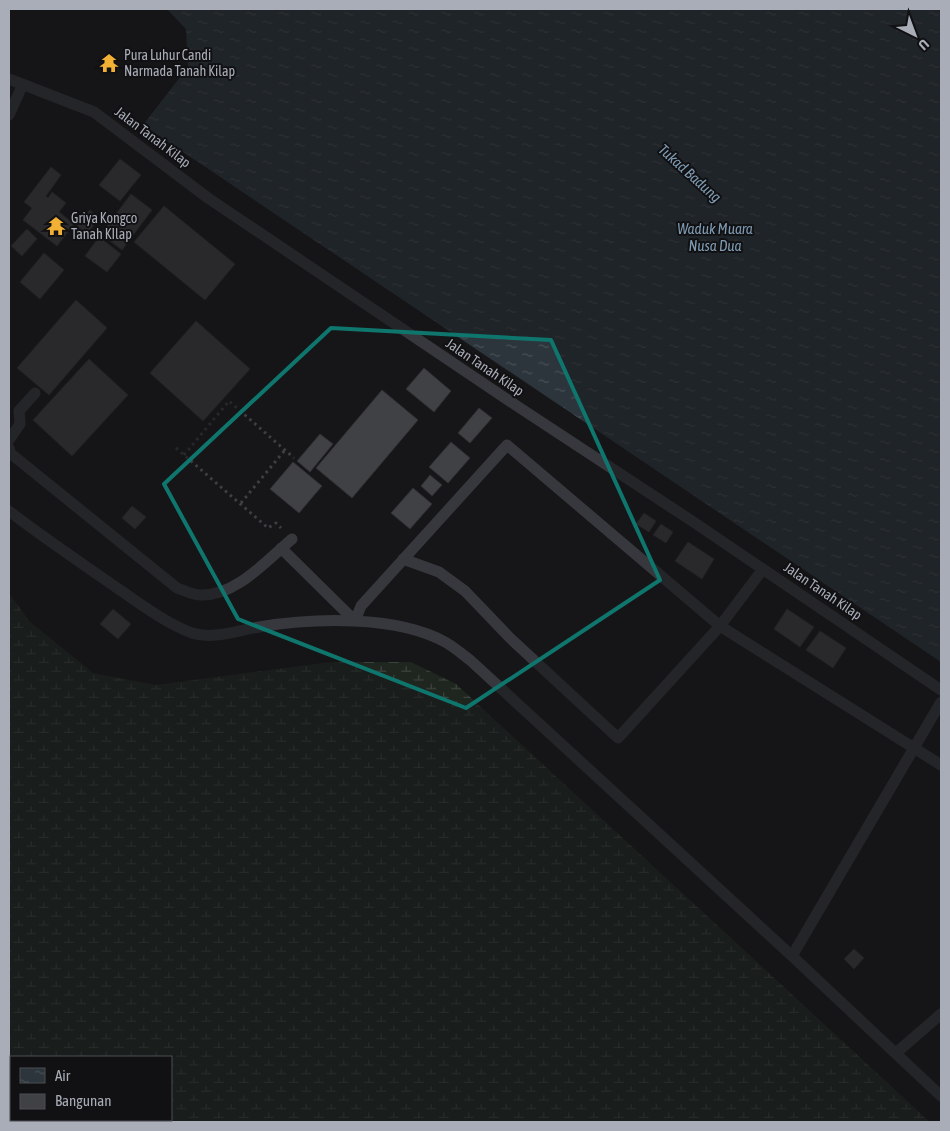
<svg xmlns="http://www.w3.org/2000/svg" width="950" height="1131" font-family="'Asap Condensed',sans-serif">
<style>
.wetland{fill:url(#wetland-marsh);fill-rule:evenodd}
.water{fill:url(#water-ripples)}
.building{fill:#404145;stroke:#303034}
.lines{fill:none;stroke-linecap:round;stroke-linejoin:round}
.path{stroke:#3d3f44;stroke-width:3;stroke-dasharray:2.5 4;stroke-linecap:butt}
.service{stroke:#37383d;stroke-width:11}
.marked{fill:none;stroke:#0f766e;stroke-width:4;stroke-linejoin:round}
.labels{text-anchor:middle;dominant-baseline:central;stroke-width:4;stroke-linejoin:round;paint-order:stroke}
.poi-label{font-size:14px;fill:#a8adb8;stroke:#111113;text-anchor:start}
.street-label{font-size:14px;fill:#a8adb8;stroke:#111113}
.water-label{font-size:15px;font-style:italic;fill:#7f9bb3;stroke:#111113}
</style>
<defs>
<pattern id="wetland-marsh" width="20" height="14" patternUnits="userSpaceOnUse" patternTransform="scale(1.25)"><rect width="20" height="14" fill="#1e261f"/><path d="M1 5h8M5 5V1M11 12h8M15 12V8" fill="none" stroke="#3c433d"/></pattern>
<pattern id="water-ripples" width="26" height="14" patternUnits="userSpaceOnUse" patternTransform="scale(1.25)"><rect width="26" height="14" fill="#2c353c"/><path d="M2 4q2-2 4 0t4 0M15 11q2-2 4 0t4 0" fill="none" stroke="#485056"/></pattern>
</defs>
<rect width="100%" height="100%" fill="#161618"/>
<path class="wetland" d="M9,593L29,621L93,673L156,685L331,662H411L456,684L930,1122H9ZM11,1057H171V1120H11Z"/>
<path class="water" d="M167,9H941V662L143,125L188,67L186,29Z"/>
<path class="building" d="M120,159L141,175L120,201L99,185Z
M51,167L61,175L46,196L48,198L52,192L66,203L59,212L74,224L57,246L23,220L32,208L24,202Z
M131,194L152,210L122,250L101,234Z
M164,206L235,264L205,300L134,242Z
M90,210L99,218L87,234L77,226Z
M27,229L37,239L22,256L11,246Z
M99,237L121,254L107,272L85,256Z
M44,253L64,270L40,299L20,282Z
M76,300L107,328L49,395L17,368Z
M196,321L250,369L203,421L150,373Z
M89,359L128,395L72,456L33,420Z
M424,368L451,391L434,412L406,389Z
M382,390L418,420L352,498L316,468Z
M479,408L492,418L470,443L458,433Z
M320,434L333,444L310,472L297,461Z
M451,442L470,458L448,483L429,467Z
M293,462L322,486L299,513L270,489Z
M430,475L442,485L432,496L421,486Z
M413,488L432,504L410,529L391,513Z
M132,506L146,517L135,529L122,518Z
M644,513L656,521L649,532L636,524Z
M661,524L673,532L666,543L653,535Z
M688,542L714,559L702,579L675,561Z
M113,609L131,624L118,639L100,624Z
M787,609L814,627L800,647L774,629Z
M820,631L846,648L833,668L806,650Z
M854,949L864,958L854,969L844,959Z"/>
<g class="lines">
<path class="path" d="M176,448L268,528L276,523L281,528
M184,455L229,401L294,458
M241,503L285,450"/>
<path class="service" d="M9,79L94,112L208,198L517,406L695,523L941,690
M9,115L23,84
M9,440L20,424L19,411L35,393
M9,448L10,453L177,588C184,590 192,595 200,595C236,596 266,561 292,539
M9,511C45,539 83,564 120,590C142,605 167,624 192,633C213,640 238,630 259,627C313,618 396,615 445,642C454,647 462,654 470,660L792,956L941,1096
M281,548L355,621L361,606L507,445L720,626L941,765
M403,559L439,572L465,591L510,638L618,738L720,626L763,569
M792,956L941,702
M896,1053L941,1014"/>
</g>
<path d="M0 0H950V1131H0ZM331,328L551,340L660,580L466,708L238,619L164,484Z" fill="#161618" fill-opacity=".55" fill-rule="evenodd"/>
<path class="marked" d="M331,328L551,340L660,580L466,708L238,619L164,484Z"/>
<defs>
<g id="temple-bare" transform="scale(1.5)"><path d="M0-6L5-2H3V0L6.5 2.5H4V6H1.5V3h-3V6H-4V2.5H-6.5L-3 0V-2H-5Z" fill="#f2b134" stroke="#111113" stroke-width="2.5" paint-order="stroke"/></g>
</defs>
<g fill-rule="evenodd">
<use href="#temple-bare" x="109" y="63"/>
<use href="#temple-bare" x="56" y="226"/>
</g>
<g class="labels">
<g class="poi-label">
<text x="124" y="55">Pura Luhur Candi<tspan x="124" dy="16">Narmada Tanah Kilap</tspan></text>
<text x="71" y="218">Griya Kongco<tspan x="71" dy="16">Tanah KIlap</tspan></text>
</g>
<g class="street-label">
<text transform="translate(153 137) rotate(37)">Jalan Tanah Kilap</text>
<text transform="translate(485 367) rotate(34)">Jalan Tanah Kilap</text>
<text transform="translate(823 591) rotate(34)">Jalan Tanah Kilap</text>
</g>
<g class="water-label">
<text transform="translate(690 173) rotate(42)">Tukad Badung</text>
<text x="715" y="228">Waduk Muara<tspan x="715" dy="17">Nusa Dua</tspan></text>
</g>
</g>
<rect width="950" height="1131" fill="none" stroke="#a8adb8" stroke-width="20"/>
<rect x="10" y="1056" width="162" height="65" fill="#111113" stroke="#4d4f55"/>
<rect x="20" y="1068" width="25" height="15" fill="url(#water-ripples)" stroke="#4d4f55"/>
<text x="55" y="1081" font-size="15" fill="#a8adb8">Air</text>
<rect x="20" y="1094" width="25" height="15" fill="#404145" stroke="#4d4f55"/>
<text x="55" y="1106" font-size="15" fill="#a8adb8">Bangunan</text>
<g transform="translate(915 35) rotate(138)" stroke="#111113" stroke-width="4" paint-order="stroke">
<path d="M0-4L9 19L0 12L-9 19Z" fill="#a8adb8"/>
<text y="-8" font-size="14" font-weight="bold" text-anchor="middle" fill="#a8adb8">U</text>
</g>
</svg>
